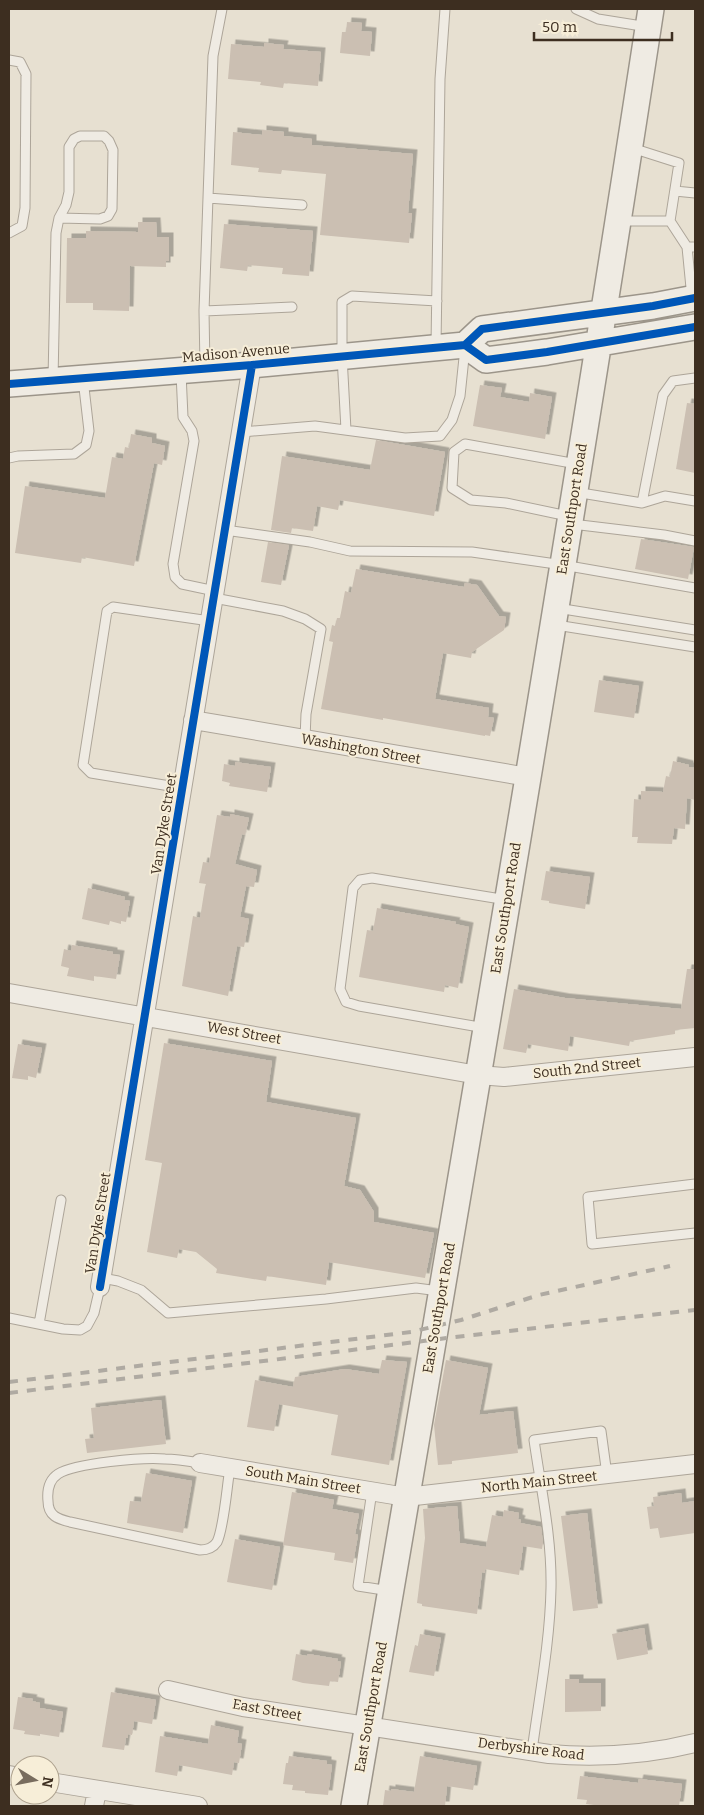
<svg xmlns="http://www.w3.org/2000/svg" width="704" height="1815" font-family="Bitter,serif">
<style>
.building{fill:#cbbfb2;filter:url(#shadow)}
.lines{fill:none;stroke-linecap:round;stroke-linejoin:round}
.service-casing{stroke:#ada599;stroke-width:11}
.minor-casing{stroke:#ada599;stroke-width:20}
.secondary-casing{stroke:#9c958a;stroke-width:28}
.service{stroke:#efebe3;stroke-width:9}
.minor{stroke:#efebe3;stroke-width:18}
.secondary{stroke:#efebe3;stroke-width:25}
.rail{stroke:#afaaa2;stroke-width:4;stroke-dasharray:9 9;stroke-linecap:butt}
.cycleway-casing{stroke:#f7eed8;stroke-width:11}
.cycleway{stroke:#0057b8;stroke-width:8}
.labels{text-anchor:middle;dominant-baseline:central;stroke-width:4;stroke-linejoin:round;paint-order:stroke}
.street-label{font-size:14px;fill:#3d2e20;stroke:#f7eed8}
</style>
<defs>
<filter id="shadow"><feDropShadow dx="4.5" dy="-4.5" stdDeviation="0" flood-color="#0004"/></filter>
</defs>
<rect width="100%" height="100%" fill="#e7e0d1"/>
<path class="building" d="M347,22L362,23L361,31L372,32L370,56L340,53L342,32H346Z
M264,43L284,45L283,49L321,52L318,86L284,83L283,88L260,85L261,82L228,79L231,44L264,47Z
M262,130L284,132V136L312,139V145L413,154L408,213H412L409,243L320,235L326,174L282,170L281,174L258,172L259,168L231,165L233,132L262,135Z
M138,222H156L157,237H169V261H166V267L130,266L129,311L93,310V303H66L67,238H86V231L138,232Z
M224,224L313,231L309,276L282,274L283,268L248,265L247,271L220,268Z
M480,385L502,388L500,397L529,402L530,393L552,397L545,439L473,426Z
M687,403L695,404V473L676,469Z
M131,434L152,438V443L165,446L162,465L154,463L134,566L82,557L81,563L15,553L25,486L105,498L112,457L123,459L125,447L129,448Z
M376,440L445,452L434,516L340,500L338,510L317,506L313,531L292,528L291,533L271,530L282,456L370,470Z
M641,539L694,547L688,579L635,569Z
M268,542L289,545L281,585L261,582Z
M356,569L464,587L465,583L477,585L499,616L506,617L504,630L472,652L471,658L443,653L435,699L489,708L488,717L494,718L490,736L485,735V736L383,718V720L321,709L333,642L329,641L332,625L335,626L337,618H340L345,591L351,593Z
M599,680L639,686L634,718L594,712Z
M673,761L689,765V767L695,768V800L687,798L685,829L674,828L672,844L637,843L638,837H632L634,799L641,800V791L663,792L666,776L670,777Z
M235,762L271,767L267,792L229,786L230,783L222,781L224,764L235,766Z
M230,814L249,818L245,835L242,834L235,864L257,870L254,887L246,886L240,917L249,919L244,947L237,946L228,996L182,986L193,916L200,918L205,887L206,884L199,883L203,862L209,863L217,815L230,817Z
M546,871L590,877L585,909L549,903V901L541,900Z
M88,888L125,897L124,900L130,901L126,922L121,921V924L110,921L109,925L82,919Z
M377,908L456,922L455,924L469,927L458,988L445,985L444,992L359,977L367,930L373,931Z
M72,945L113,952V954L120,955L116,979L94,976V981L67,976L69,968L61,966L64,949L71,951Z
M687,969H695V1028L675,1030V1034L630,1041L629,1046L570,1036L568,1051L528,1044L526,1053L503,1049L514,989L565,998L681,1009Z
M164,1043L272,1061L266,1102L356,1118L344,1186L360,1190L374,1212V1222L434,1233L425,1278L329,1262L326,1285L267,1276L266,1281L216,1273L217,1269L196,1252L179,1249L177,1258L147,1252L162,1163L145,1160Z
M18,1044L42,1048L36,1078L28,1076V1080L12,1078Z
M382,1360L407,1362L389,1465L331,1455L338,1415L279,1404L274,1431L247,1427L255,1380L293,1387L295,1377L345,1369L379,1374Z
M446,1360L488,1368L479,1415L513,1411L518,1453L452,1461V1464L438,1465L434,1425Z
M161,1400L166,1444L87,1453L85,1439L94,1438L91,1408Z
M146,1473L192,1481L183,1533L127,1523L130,1501L141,1502Z
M292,1492L334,1500L332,1509L359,1514L355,1534L358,1535L353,1563L334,1560L335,1553L283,1545Z
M681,1493L682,1503L695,1501V1533L660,1538L658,1528L650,1529L647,1507L654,1506L653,1497Z
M457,1506L460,1543L486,1547L492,1515L503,1517L504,1510L519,1513L518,1519L521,1520L520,1523L541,1527L543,1543L542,1549L523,1546L519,1575L485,1569V1573L482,1572L477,1614L422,1606V1604L417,1603L425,1538L423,1509Z
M587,1513L598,1608L573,1611L561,1516Z
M235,1539L280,1547L272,1590L227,1582Z
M644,1628L648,1654L617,1660L612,1634Z
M420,1634L441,1638L434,1676L409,1672L415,1645L418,1646Z
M296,1654L307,1656L308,1654L338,1659L337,1661L341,1662L338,1682L330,1681L329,1686L303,1683L292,1680Z
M565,1679H579V1683H601V1711L565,1712Z
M111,1692L156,1700L152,1724L134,1721L132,1735L128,1734V1738H126L124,1750L102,1747Z
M18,1697L33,1699L32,1701L40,1703V1708L63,1712L59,1737L40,1734V1736L24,1734L25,1731L13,1729Z
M211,1725L239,1731L237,1743L242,1744L239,1763L234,1762L232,1775L179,1765L177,1776L155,1772L160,1736L208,1744Z
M289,1756L327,1761V1764L332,1765L328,1795L305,1793V1791L292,1790L293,1785L283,1784L286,1763H288Z
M420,1756L477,1766L473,1790L447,1786L445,1806H383L385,1790L391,1791V1789L414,1792Z
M580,1776L638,1783L639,1779L682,1784L679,1806H602L586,1804L587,1800L577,1799Z"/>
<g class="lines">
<g class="service-casing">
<path id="service" d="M576,9L598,19L648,27
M9,60L20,62L26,74L25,208L22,226L9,233
M675,191L695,193
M208,198L302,205
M619,221H670L679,163L632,148
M670,221L687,247
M692,298L687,247H695
M204,311L292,307
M436,346L440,79L445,9
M205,368L204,311L213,56L222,9
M181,373L183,417L192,431L194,441L173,564L175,577L182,584L215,591
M53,380L56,233L59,218L66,205L69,192V147L74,139L80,136H104L109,141L113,150L112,209L108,216L100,219L59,218
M346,430L342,356V302L352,296L437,301
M242,432L315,426L405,438L440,436L452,420L460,396L465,348
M9,458L18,456L74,454L86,445L89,431L83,379
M575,492L642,503L665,496L695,501
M642,503L663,395L673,381L695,378
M568,516L506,503L471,500L452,488L454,452L465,444L577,464
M572,524L664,535L695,541
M225,530L310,542L350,551L472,552L563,565L695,588
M214,598L283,611L305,619L321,629L306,714L305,739
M557,608L695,630
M556,625L695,647
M182,788L91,773L83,765L107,611L113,607L210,621
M485,1028L359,1006L346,1002L340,989L353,888L360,880L372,878L507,900
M695,1184L588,1197L592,1244L695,1233
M102,1278L118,1281L141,1290L168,1313L326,1299L416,1288L439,1291
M9,1318L63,1329L80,1330L87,1326L94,1313L100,1287
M39,1324L61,1200
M200,1463C188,1461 176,1459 165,1459C144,1457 75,1463 58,1474C49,1480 47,1491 48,1501C48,1516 58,1519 70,1522L200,1550C207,1550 213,1548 217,1542C224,1528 227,1485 230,1468
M372,1491L358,1586L390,1591
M532,1751C539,1698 550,1642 551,1588C552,1538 541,1489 534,1440L601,1431L607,1475"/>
</g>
<g class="minor-casing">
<path id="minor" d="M193,720L528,777
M9,993L478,1075L504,1077L695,1057
M100,1287L252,365
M200,1463L406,1497L695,1464
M168,1690L243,1707L549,1754C599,1758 647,1755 695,1743
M9,1775L20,1777
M50,1782L198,1806
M94,1806L97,1790"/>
</g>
<g class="secondary-casing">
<path id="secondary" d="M465,345L486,360L547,352L695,327
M9,384L252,365L465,345L482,329L653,306L695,298
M354,1806C456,1208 559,609 651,9"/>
</g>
<use href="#service" class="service"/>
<use href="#minor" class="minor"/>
<use href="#secondary" class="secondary"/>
<path class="rail" d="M9,1382L411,1332L461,1320L539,1295L670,1266
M9,1393L455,1337L695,1310"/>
<g class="cycleway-casing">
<path id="cycleway" d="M465,345L486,360L547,352L695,327
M9,384L252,365L465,345L482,329L653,306L695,298
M100,1287L252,365"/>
</g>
<use href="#cycleway" class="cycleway"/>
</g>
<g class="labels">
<g class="street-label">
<text transform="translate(236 353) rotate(-5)">Madison Avenue</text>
<text transform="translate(572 509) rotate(-81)">East Southport Road</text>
<text transform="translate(361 749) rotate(10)">Washington Street</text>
<text transform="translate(164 824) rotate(-81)">Van Dyke Street</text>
<text transform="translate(506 908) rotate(-81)">East Southport Road</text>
<text transform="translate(244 1033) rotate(10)">West Street</text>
<text transform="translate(587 1068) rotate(-6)">South 2nd Street</text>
<text transform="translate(98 1223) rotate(-81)">Van Dyke Street</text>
<text transform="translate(439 1308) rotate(-80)">East Southport Road</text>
<text transform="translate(303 1480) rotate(9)">South Main Street</text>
<text transform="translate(539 1482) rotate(-6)">North Main Street</text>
<text transform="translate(371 1707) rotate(-80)">East Southport Road</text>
<text transform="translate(267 1710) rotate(10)">East Street</text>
<text transform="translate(531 1749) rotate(7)">Derbyshire Road</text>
</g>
</g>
<rect width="704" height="1815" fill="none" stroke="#3d2e20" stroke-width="20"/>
<g transform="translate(35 1780) rotate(100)"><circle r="24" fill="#f7eed8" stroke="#ada18e"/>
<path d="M0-4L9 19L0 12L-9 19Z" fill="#786c5e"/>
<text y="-8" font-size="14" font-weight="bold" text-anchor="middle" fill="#3d2e20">N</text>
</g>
<path d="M534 32v8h138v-8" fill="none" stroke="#3d2e20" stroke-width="2.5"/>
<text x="542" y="32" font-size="15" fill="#3d2e20" stroke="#f7eed8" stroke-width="4" paint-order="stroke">50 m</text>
</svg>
